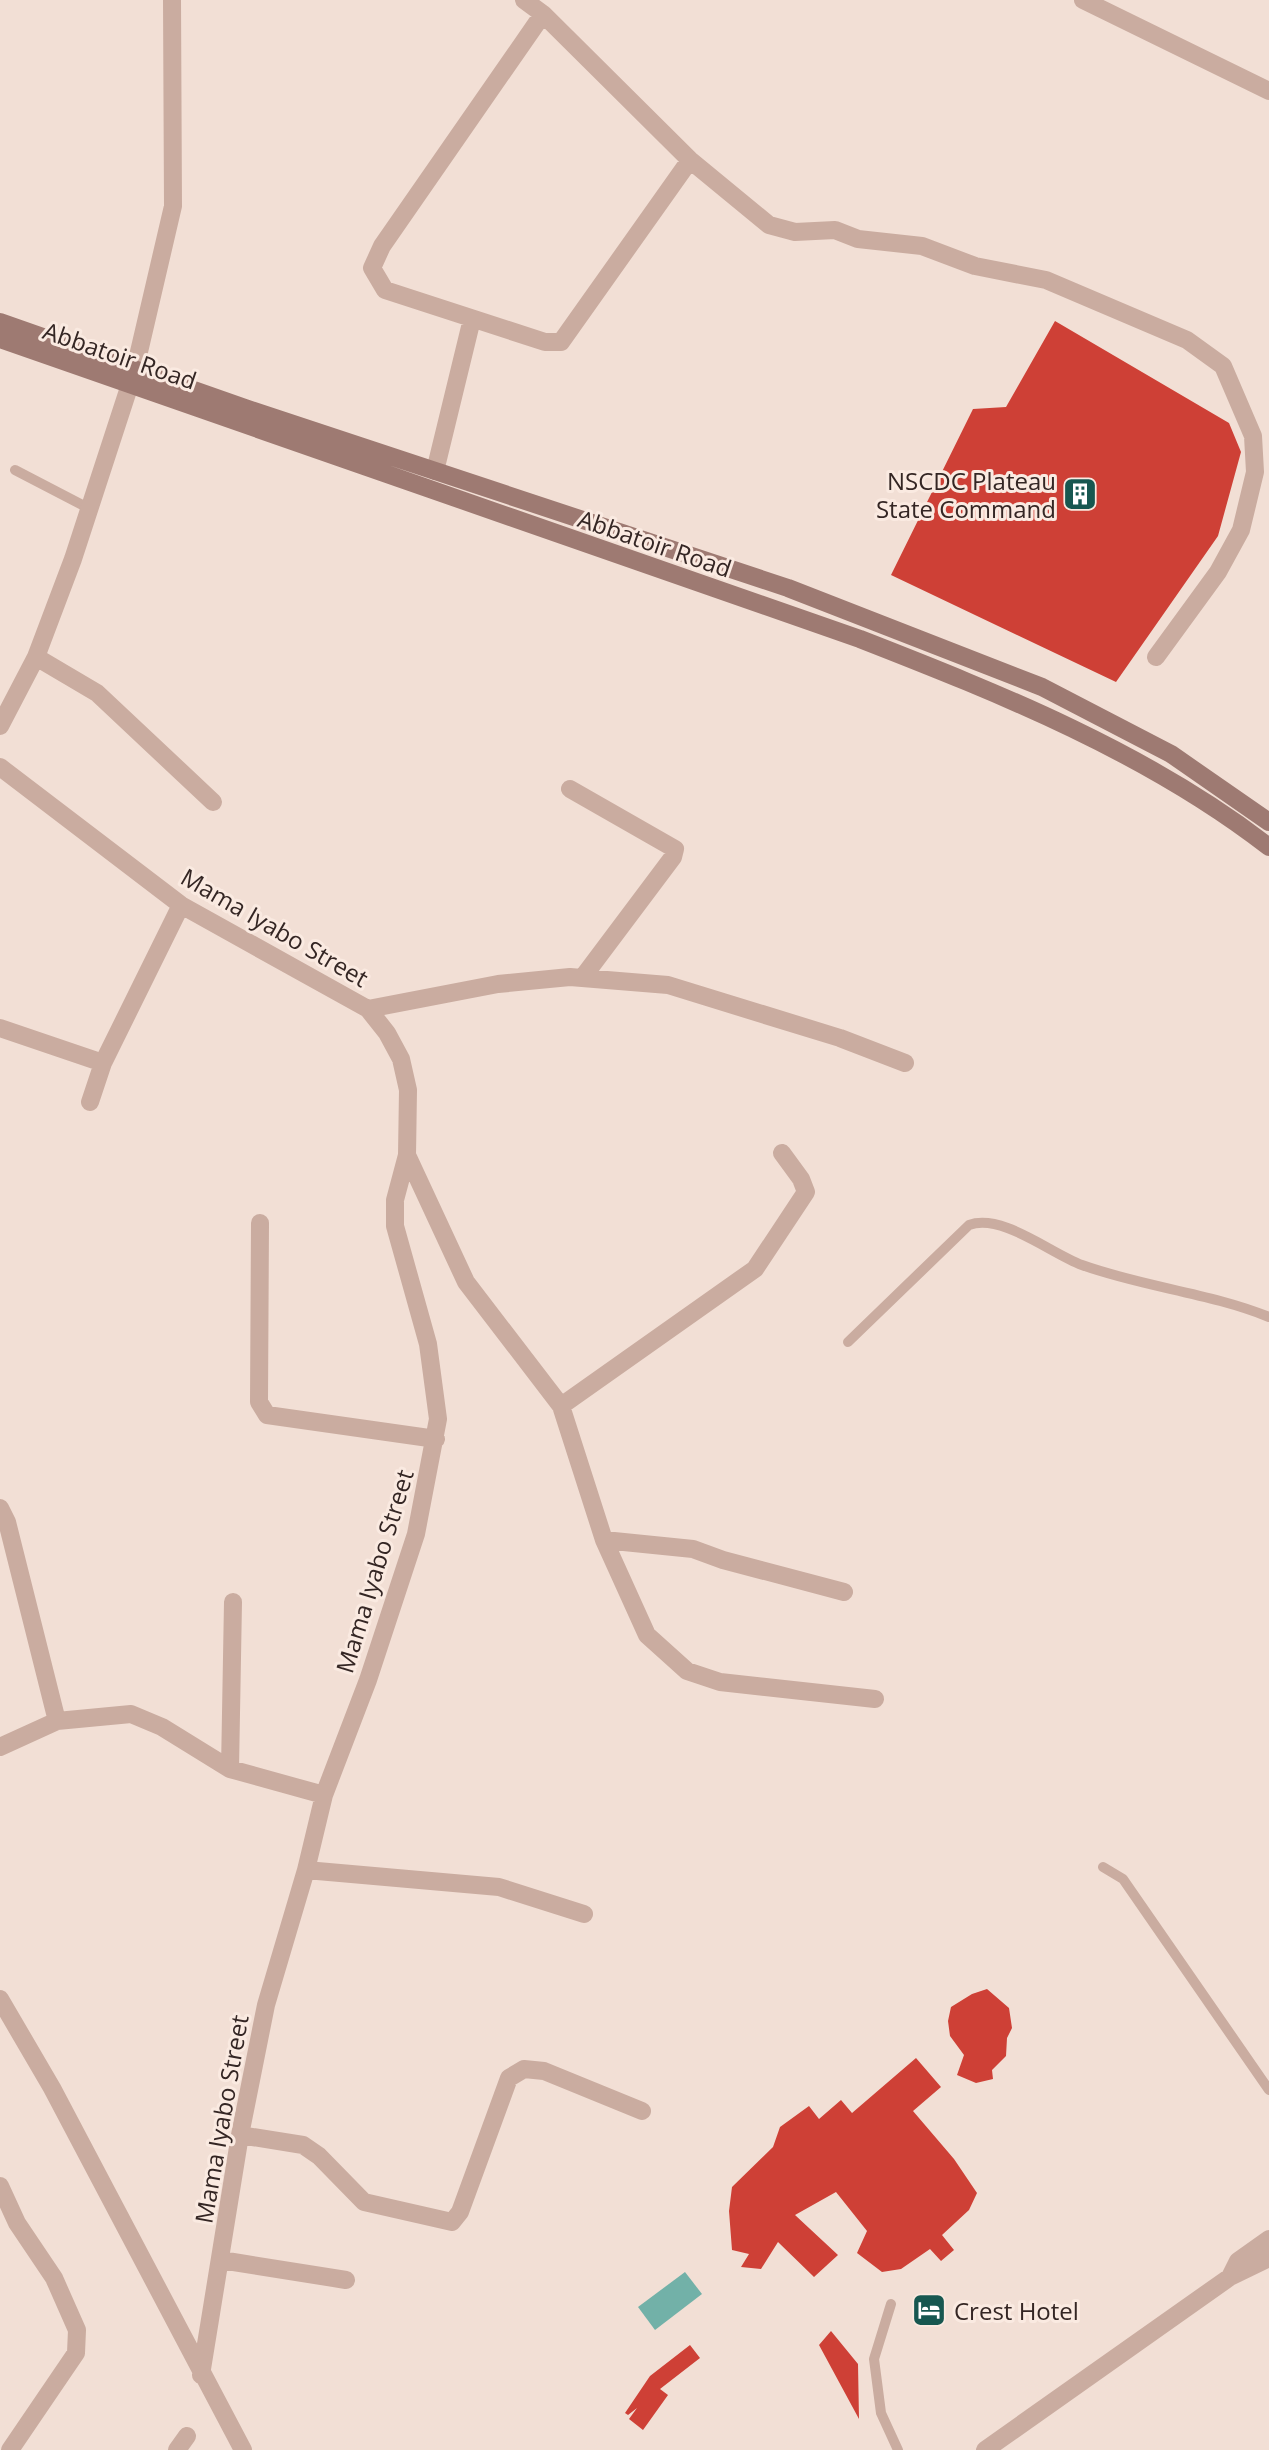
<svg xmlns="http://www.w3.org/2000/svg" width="1269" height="2450" font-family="'Open Sans',sans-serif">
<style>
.water{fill:#72b1a8}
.building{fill:#ce4036}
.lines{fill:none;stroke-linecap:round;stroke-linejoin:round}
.lane{stroke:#caaca0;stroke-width:10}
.street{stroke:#caaca0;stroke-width:18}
.secondary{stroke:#9e7a72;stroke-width:18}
.labels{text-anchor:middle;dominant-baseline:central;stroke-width:6;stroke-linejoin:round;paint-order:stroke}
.street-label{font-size:24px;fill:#342624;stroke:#faeae1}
.poi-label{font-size:24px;fill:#342624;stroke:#faeae1;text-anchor:end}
</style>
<rect width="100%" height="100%" fill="#f2dfd5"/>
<path class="water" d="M685,2272L702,2294L655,2330L638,2307Z"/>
<path class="building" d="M1055,321L1229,423L1241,452L1218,536L1116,682L891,575L973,409L1006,407Z
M987,1989L1009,2008L1012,2028L1007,2038L1006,2056L992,2070L993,2079L976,2083L957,2075L964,2055L950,2036L948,2021L951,2007L972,1994Z
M916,2058L941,2087L913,2111L954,2159L977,2193L969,2210L942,2235L954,2250L941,2261L930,2249L901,2269L882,2272L857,2253L867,2231L836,2192L795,2215L838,2255L814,2277L778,2242L761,2269L741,2267L749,2254L732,2250L729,2211L732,2187L773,2147L780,2127L809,2106L819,2119L841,2100L852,2113Z
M831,2331L858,2364L859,2419L819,2345Z
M690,2345L700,2358L660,2389L668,2395L643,2430L629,2419L637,2408L628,2415L625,2413L650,2376Z"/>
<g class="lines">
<path class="lane" d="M15,470L90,509
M848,1342L969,1225C1002,1213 1050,1253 1082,1265C1143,1287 1210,1293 1269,1317
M1103,1867L1123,1879L1269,2090
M891,2304L874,2359L881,2413L898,2450"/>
<path class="street" d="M524,0L543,14L690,160L769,225L795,232L835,230L858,239L922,246L975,266L1046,280L1187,340L1223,366L1253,436L1255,472L1241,530L1218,572L1156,657
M1083,0L1269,91
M543,14L382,246L372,268L385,290L545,342H561L690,160
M435,471L472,319
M36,657L97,693L213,802
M0,726L36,657L73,559L135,369L173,206L172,0
M0,767L181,905L368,1009L387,1033L401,1059L408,1090L407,1155L395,1200V1226L428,1344L438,1419L416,1534L368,1680L324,1795L306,1870L266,2005L240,2135L201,2375
M570,789L675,849L673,857L583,977
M368,1009L498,984L570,977L668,985L840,1038L905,1063
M0,1028L103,1063
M90,1102L103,1063L181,905
M407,1155L466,1282L561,1406L604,1540L647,1635L687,1671L720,1682L875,1699
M260,1223L259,1402L267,1415L436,1439
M561,1406L755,1269L806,1192L801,1179L782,1153
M0,1508L7,1522L57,1721
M604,1540L693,1549L723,1560L844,1592
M0,1747L57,1721L131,1714L162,1727L230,1769L324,1795
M230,1769L233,1602
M306,1870L499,1887L584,1914
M0,1999L52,2088L243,2450
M240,2135L303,2145L319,2156L364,2202L452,2222L460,2212L509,2078L524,2069L544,2071L642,2111
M0,2186L17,2223L54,2278L77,2330L76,2353L10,2450
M221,2260L346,2280
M1230,2277L1238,2261L1269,2239
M177,2450L187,2436
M985,2450L1230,2277L1269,2258"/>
<path class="secondary" d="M0,322L245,408L788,588L1042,687L1171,754L1269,822
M0,339L860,639C1001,694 1148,753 1269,847"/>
</g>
<defs>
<g id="building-square" transform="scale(1.75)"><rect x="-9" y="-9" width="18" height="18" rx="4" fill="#175750" stroke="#faeae1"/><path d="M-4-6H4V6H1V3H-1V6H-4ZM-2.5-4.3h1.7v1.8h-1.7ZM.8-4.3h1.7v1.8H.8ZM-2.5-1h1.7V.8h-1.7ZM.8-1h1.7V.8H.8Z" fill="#fff"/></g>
<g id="hotel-square" transform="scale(1.75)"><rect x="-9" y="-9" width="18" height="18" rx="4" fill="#175750" stroke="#faeae1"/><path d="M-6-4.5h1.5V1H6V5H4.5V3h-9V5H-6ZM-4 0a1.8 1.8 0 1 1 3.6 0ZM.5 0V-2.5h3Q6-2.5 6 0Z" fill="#fff"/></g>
</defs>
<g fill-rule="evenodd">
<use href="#building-square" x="1080" y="494"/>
<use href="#hotel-square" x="929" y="2310"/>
</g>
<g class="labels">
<g class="street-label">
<text transform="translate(120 355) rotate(19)">Abbatoir Road</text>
<text transform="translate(655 543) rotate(19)">Abbatoir Road</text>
<text transform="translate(275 927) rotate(30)">Mama Iyabo Street</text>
<text transform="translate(374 1571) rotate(-73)">Mama Iyabo Street</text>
<text transform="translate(221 2119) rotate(-80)">Mama Iyabo Street</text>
</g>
<g class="poi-label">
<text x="1056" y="480">NSCDC Plateau<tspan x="1056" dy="28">State Command</tspan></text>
<text x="954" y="2310" text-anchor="start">Crest Hotel</text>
</g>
</g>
</svg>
